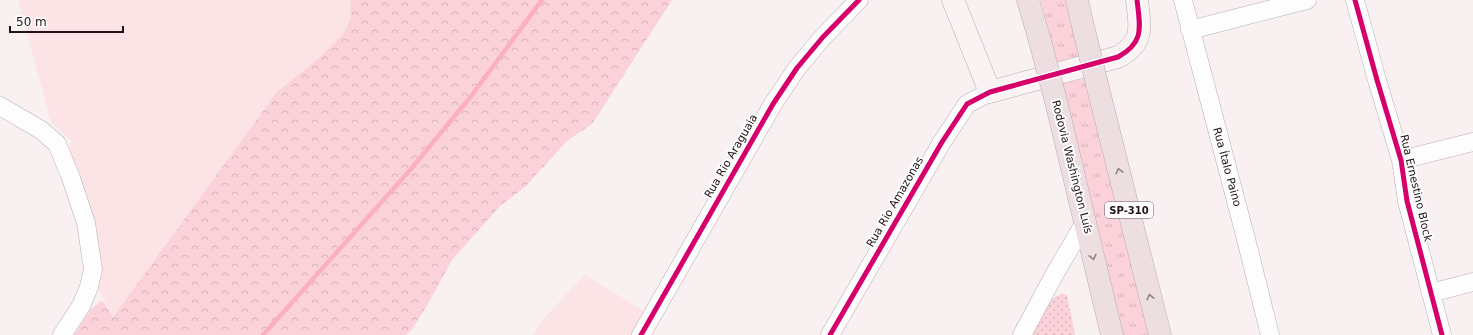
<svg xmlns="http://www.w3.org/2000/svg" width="1473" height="335" font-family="'DejaVu Sans',sans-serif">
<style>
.built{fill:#fbe3e6}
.grass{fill:url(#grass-tufts)}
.forest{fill:url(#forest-crowns)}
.park{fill:url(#park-dots)}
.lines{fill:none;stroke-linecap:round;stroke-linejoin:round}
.stream{stroke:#fcb0bf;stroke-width:4.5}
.street-casing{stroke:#b9afb0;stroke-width:19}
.secondary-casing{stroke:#b9afb0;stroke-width:23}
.highway-casing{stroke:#beabaf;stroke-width:23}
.street{stroke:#fefdfd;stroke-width:18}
.secondary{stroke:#f9f3f4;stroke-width:22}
.highway{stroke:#eddee1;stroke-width:22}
.highway-bridge-casing{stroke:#beabaf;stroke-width:23;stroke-linecap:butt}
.highway-bridge{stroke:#eddee1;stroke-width:22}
.cycleway-casing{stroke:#fdfdfd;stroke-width:8}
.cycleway{stroke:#d6006c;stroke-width:5}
.oneway{stroke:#918385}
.labels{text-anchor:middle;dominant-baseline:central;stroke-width:4;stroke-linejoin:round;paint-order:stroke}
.shield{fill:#fdfdfd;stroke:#62595b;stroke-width:1}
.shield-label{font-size:10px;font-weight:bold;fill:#201315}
.street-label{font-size:11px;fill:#201315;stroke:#fdfdfd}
</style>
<defs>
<pattern id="grass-tufts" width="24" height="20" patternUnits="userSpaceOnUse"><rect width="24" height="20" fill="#fbd2d9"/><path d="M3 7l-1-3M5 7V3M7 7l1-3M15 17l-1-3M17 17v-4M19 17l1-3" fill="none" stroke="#d7b3b9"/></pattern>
<pattern id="forest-crowns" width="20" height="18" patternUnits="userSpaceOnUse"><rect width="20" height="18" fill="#fbd2d9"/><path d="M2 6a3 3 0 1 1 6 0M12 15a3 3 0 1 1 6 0" fill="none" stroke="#d7b3b9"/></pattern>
<pattern id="park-dots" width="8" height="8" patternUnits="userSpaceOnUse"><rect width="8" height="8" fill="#fbd2d9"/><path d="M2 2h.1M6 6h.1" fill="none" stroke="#d7b3b9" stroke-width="1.8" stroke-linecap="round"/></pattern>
</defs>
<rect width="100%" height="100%" fill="#f8f0f1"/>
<path class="built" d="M18,0H351L352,6L350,20L343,34L318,59L277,92L113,317L97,286L69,158L71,141L51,122Z
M585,275L647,313L633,335H533L546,316Z"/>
<path class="grass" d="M1041,0H1067L1083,58L1057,63Z
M1088,78L1151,335H1123L1060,84Z"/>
<path class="forest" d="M351,0H672L592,124L567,141L525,187L500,206L452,260L428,304L412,329L406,335H74L91,309L102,300L113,317L277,92L318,59L343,34L350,20Z"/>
<path class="park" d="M1062,294L1067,295L1075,335H1031C1038,321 1045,299 1062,294Z"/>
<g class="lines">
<path class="stream" d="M263,335L411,169L472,95L542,0"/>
<g class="street-casing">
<path id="street" d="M1183,0L1246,239L1270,335
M1355,0L1377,80L1401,160L1407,201L1442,335
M1190,30L1307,0
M0,106L41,130L57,144L71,178L86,223L93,269L89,287L81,306L62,335
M1401,160L1473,142
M1431,293L1473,282
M641,335L773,104L797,68L823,37L859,0
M830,335L942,142L967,104L990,92
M1022,335L1053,277L1085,222"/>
</g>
<g class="secondary-casing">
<path id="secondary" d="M953,0L990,92L1118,57C1145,42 1140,27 1137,0"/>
</g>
<g class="highway-casing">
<path id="highway" d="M1028,0L1038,34
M1077,0L1082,22
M1097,84L1160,335
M1055,97L1112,335"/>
</g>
<use href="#street" class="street"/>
<use href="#secondary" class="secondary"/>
<use href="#highway" class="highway"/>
<g class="highway-bridge-casing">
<path id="highway-bridge" d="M1082,22L1097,84
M1038,34L1055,97"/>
</g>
<use href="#highway-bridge" class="highway-bridge"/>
<g class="cycleway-casing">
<path id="cycleway" d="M1355,0L1377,80L1401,160L1407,201L1442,335
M641,335L773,104L797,68L823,37L859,0
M830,335L942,142L967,104L990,92L1118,57C1145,42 1140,27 1137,0"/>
</g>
<use href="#cycleway" class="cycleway"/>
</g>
<defs><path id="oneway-chevron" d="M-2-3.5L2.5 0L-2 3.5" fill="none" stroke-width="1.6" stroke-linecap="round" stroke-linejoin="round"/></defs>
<g class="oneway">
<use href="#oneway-chevron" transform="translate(1119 171) rotate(-104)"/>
<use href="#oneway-chevron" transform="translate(1093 257) rotate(77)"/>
<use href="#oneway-chevron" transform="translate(1150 297) rotate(-104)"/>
</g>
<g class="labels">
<rect class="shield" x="1105" y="202" width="48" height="16" rx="3"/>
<g class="shield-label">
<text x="1129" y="210">SP-310</text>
</g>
<g class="street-label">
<text transform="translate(731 156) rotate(-60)">Rua Rio Araguaia</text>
<text transform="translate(1072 167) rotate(76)">Rodovia Washington Luís</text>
<text transform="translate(1227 167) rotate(75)">Rua Ítalo Paino</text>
<text transform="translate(1416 188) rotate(77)">Rua Ernestino Block</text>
<text transform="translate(895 202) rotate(-60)">Rua Rio Amazonas</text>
</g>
</g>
<path d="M10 26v6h113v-6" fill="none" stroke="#201315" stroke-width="2"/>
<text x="16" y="26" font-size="12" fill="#201315" stroke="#fdfdfd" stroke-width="3" paint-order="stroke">50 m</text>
</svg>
